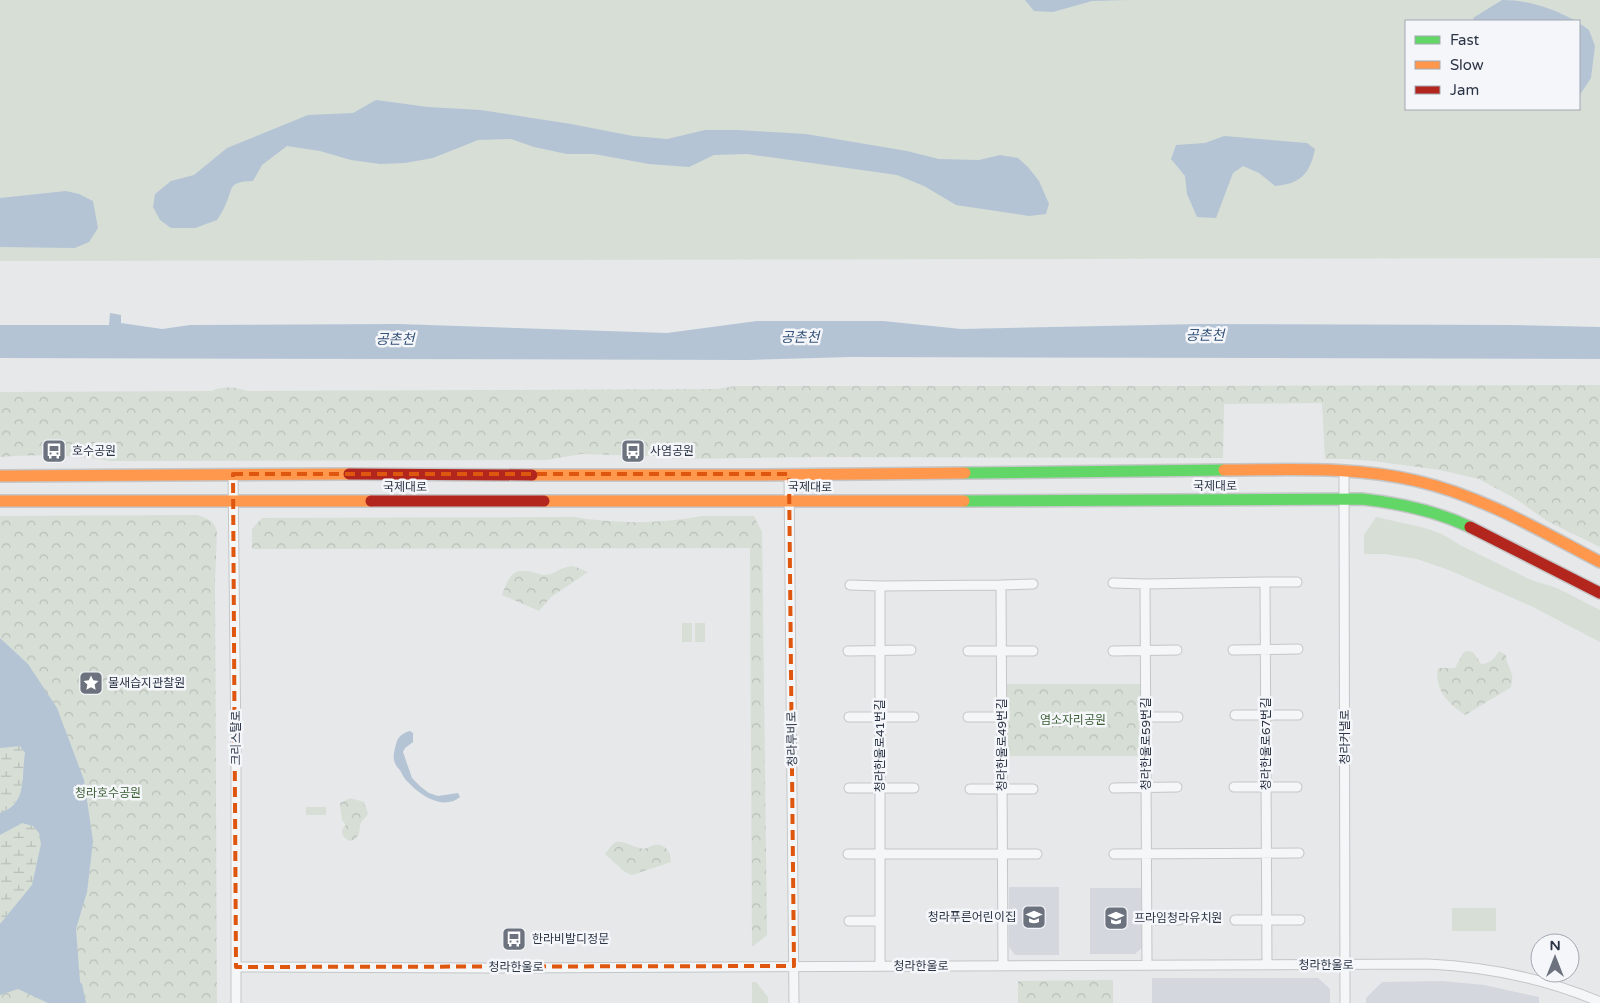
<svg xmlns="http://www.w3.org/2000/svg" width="1600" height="1003" font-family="'Varela Round','Noto Sans KR',sans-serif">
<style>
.built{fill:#d4d7dd}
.grass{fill:#d6ded6;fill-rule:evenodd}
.forest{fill:url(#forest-crowns)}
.wetland{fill:url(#wetland-marsh)}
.water{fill:#b4c4d5}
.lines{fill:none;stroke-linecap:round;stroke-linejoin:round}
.street-casing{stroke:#c4c6c8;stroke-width:11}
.fast-casing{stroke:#c4c6c8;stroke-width:14}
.slow-casing{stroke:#c4c6c8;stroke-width:14}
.jam-casing{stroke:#c4c6c8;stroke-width:14}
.street{stroke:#f5f6f7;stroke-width:9}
.fast{stroke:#63d668;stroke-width:11}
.slow{stroke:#ff974d;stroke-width:11}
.jam{stroke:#b3261e;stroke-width:11}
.marked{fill:none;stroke:#df570f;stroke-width:4;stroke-dasharray:10 6;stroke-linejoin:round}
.labels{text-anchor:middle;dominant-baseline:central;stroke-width:5;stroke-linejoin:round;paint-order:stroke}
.poi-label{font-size:12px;fill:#2b3445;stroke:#f4f6f9;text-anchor:start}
.street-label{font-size:12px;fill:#2b3445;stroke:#f4f6f9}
.park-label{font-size:12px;fill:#3f6138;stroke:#f4f6f9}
.water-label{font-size:14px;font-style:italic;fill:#34527a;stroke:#f4f6f9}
</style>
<defs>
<pattern id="forest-crowns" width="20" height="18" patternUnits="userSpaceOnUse" patternTransform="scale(1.25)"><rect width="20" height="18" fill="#d6ded6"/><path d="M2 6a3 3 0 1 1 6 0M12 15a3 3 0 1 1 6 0" fill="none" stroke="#b8bfb9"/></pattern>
<pattern id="wetland-marsh" width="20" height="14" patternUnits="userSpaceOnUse" patternTransform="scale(1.25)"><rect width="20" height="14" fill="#d6ded6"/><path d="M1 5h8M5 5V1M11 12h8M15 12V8" fill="none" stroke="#b8bfb9"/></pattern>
</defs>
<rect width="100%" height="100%" fill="#e6e8ea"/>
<path class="built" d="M1009,887H1059V955H1015L1009,947Z
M1090,888H1141L1142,948L1135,954H1090Z
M1152,978H1318L1330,989V1003H1152Z
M1443,981L1484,985L1539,997V1003H1366V998L1382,982Z"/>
<path class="grass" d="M0,0H1600V258L0,261ZM1406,21H1579V109H1406Z
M1376,517L1425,528L1442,534L1460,545L1531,580L1557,588L1600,610V642L1531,606L1449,570L1417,559L1385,554H1364V535Z
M682,623H692V642H682Z
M695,623H705V642H695Z
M306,807H326V815H306Z
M1452,908H1496V931H1452Z
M752,982H756L768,997V1003H752Z"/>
<path class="forest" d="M1600,385V547L1547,521L1516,499L1479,479L1440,470L1373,461L1347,459H1325L1322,403L1224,404L1223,458L815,457L676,459L657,456L581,454L547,460L111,461C74,455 37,454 0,457V392L212,391C223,386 235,387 247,391L717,389L736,386H1195Z
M197,515C208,519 213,519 217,531L215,582L217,1003H0V516Z
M702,516H754L762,532L767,935L752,947L750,548L252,549V529L262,518L574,517C616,524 661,524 702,516Z
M571,566L576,567L588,572L551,597L539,611L502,595C506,585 510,569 525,571C531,571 538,574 544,575C554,575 562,567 571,566Z
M1466,651L1473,652L1481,664C1490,664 1495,658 1499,651L1506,655C1506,668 1517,673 1510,688L1465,715C1448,704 1434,689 1438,668H1455L1463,653Z
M1007,684H1140L1139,756H1007Z
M350,798L364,802L368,814L360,824C360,832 359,839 350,841C342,838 339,830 346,825L342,820L340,803Z
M616,842C625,841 631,846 639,848C646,850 648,847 654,845C665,843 671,852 671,862L632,875L625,872L605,854L612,845Z
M1113,980V1003H1018V981Z"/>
<path class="wetland" d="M20,746L25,753C20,777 28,803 0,813V748Z
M22,823L33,826L39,833L41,844L32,885L0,924V835Z"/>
<path class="water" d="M1025,0H1127L1092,1L1053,12L1034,11Z
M1502,0C1528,0 1553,8 1576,21H1475L1473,18Z
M1579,23L1589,30L1595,46L1591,78L1579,96Z
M376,100L428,107L481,110L571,124L633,136L667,139L705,130H737L806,134L907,151L939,159L979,160L1000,155L1018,158L1028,167L1039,181L1049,204L1046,214L1029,216L956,205L924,186L897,175L747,154L714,155L689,167L649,164L594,154H567L534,147L511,139L478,140L433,158L405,163L380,164L351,160L320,151L287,146L262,165L253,181C227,182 234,187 225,206C223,211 220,215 217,220L195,228H171L160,220L153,207L155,194L171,181L194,175L227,148L308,115L353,113Z
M1224,136L1307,143L1315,149C1310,174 1300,184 1275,186L1259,173L1243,166L1233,173L1216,218L1197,217L1187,194L1185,176L1171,159L1176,145L1205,143Z
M66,191L79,194L93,201L98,228L89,242L75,248L0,247V198Z
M110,313L121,315V323L162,329L190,325L398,324L667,333L757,321H883L961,329L1201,324L1509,325L1600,327V359L851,357L747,360L0,358V325H109Z
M0,638L28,664L57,708L84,780L93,841L87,892L76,929L80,982L82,984L86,1003H48L18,989L0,995V924L32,885L41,844L39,833L33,826L22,823L0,835V813C28,804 21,777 25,753L20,746L0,748Z
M410,731L413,733V742L405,748L403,752L412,778L421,787L429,793L438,796L458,793L460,797C443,811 420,795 408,782C404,779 402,773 399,769C398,768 395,764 395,763C392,757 395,749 396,744C398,736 403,733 410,731Z"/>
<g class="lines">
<g class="street-casing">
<path id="street" d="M1344,471L1345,1003
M233,474L236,749V1003
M789,474L794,1003
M1265,582H1297
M1113,583L1145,584
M850,585L880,586
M1001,585L1033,584
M1233,650L1298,649
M848,651L911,650
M968,651H1033
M1113,651L1177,650
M1235,715H1298
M849,717H914
M968,717H1001
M1146,717H1178
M1234,787H1297
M849,788H914
M1114,788L1177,787
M970,789H1033
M848,854H1037
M1114,854L1299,853
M1147,920H1179
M1235,920H1300
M849,921H880
M1147,965L1145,584L1265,582L1267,965
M880,966V586L1001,585L1003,965
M236,967L489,968L1428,964C1488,967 1545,978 1600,1002"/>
</g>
<g class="fast-casing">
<path id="fast" d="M965,473L1224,470
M964,501L1362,499C1399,503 1436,511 1470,527"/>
</g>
<g class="slow-casing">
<path id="slow" d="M1224,470C1288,470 1355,466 1417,481C1482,496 1541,531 1600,562
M532,475H753L965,473
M0,476L349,474
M0,501H371
M544,501H964"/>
</g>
<g class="jam-casing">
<path id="jam" d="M349,474L532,475
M371,501H544
M1470,527L1600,593"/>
</g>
<use href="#street" class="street"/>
<use href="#fast" class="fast"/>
<use href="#slow" class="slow"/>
<use href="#jam" class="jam"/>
</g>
<path class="marked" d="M233,474H789L794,966L236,967Z"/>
<defs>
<g id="bus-square" transform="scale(1.25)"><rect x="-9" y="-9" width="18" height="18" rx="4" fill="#6c737f" stroke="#f4f6f9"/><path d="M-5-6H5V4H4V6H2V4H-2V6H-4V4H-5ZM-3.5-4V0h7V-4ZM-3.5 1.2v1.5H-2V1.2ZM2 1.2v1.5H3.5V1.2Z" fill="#fff"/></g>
<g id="sight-square" transform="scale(1.25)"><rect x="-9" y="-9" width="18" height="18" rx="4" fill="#6c737f" stroke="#f4f6f9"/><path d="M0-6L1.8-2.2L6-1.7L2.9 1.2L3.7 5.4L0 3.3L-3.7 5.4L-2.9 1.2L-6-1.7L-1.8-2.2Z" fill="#fff"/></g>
<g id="school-square" transform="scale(1.25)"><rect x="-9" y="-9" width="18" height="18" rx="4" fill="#6c737f" stroke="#f4f6f9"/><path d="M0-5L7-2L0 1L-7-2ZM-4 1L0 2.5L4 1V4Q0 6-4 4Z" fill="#fff"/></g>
</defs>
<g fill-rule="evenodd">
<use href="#bus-square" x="54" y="451"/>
<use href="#bus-square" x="633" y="451"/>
<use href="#sight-square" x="91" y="683"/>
<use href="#school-square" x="1034" y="917"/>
<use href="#school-square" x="1116" y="918"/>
<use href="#bus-square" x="514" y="939"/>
</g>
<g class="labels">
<g class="poi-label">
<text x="72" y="451">호수공원</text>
<text x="650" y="451">사염공원</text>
<text x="108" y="683">물새습지관찰원</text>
<text x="1016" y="917" text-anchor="end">청라푸른어린이집</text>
<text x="1134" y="918">프라임청라유치원</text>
<text x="532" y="939">한라비발디정문</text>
</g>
<g class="street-label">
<text x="1215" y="486">국제대로</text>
<text x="405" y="487">국제대로</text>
<text transform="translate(810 487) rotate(1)">국제대로</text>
<text transform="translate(1345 737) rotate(-90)">청라커낼로</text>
<text transform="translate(236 738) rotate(-90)">크리스탈로</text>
<text transform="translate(792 739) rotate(-91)">청라루비로</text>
<text transform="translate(1146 744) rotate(-90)">청라한울로59번길</text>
<text transform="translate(1266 744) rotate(-90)">청라한울로67번길</text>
<text transform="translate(1002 745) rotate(-90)">청라한울로49번길</text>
<text transform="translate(880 746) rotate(-90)">청라한울로41번길</text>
<text x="1326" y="965">청라한울로</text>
<text x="921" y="966">청라한울로</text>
<text x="516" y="967">청라한울로</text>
</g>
<g class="park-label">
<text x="1073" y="720">염소자리공원</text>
<text x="108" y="793">청라호수공원</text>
</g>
<g class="water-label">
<text x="1205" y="335">공촌천</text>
<text x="800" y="337">공촌천</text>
<text x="395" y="339">공촌천</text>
</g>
</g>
<rect x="1405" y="20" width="175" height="90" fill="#f4f6f9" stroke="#a4a8b1"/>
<rect x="1415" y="36" width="25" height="8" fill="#63d668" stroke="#a4a8b1"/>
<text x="1450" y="45" font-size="15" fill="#2b3445">Fast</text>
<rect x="1415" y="61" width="25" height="8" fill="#ff974d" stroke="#a4a8b1"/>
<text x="1450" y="70" font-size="15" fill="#2b3445">Slow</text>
<rect x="1415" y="86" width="25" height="8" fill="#b3261e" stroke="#a4a8b1"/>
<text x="1450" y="95" font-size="15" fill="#2b3445">Jam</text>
<g transform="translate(1555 958)"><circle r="24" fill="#f4f6f9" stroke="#a4a8b1"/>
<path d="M0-4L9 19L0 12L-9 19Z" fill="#6c737f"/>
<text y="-8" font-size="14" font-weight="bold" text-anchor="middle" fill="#2b3445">N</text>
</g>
</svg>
